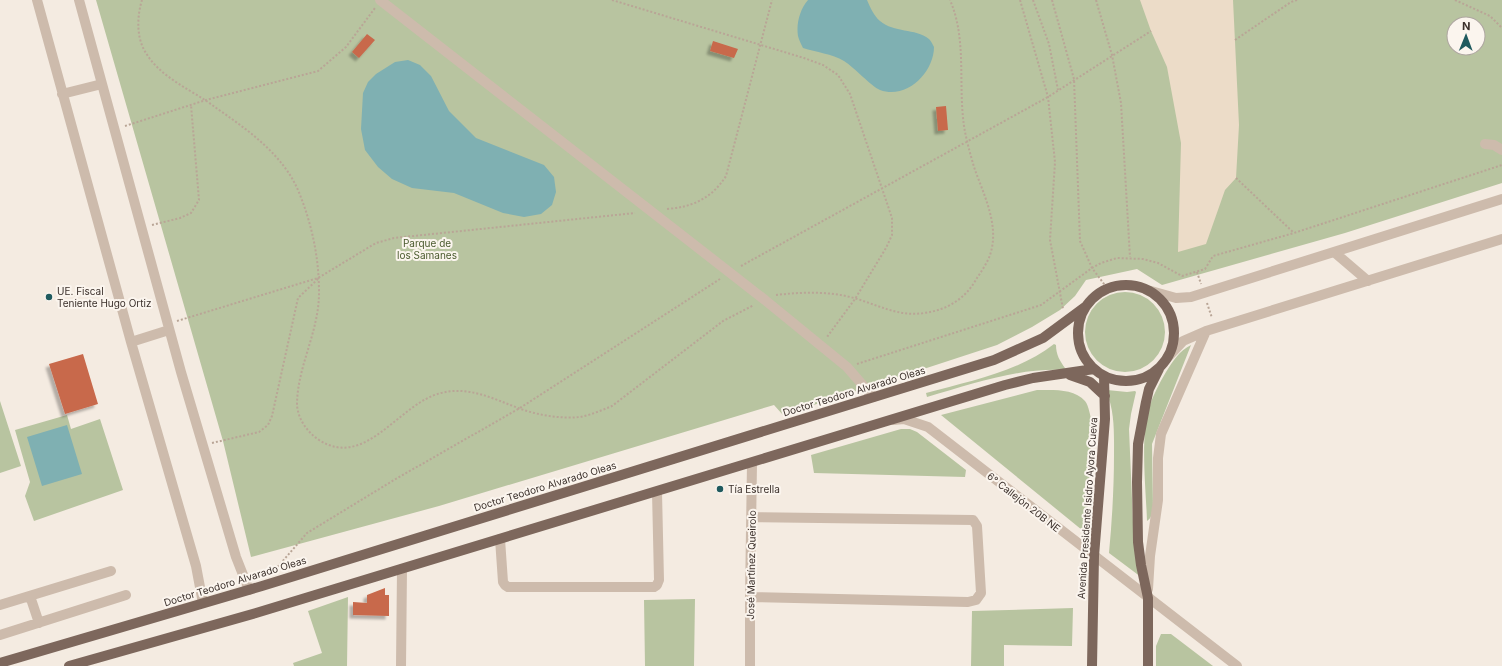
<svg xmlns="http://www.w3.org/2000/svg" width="1502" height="666" font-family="Inter,sans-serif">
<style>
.green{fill:#b8c4a0;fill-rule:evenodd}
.plaza{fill:#ecdcc8}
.water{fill:#7fb0b2}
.building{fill:#c8694b;filter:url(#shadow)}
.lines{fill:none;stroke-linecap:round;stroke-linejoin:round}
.path{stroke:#b9a596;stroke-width:2;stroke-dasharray:2 2;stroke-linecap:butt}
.minor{stroke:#cdbbac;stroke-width:10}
.major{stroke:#7d675c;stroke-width:10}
.poi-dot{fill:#1f5a5e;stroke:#fbf5ee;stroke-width:1.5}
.labels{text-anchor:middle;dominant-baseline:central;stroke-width:4;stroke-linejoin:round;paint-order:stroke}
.park-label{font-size:10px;fill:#4a5a2e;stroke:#fbf5ee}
.poi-label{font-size:10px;fill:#3b302b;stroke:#fbf5ee;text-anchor:start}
.street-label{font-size:10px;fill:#3b302b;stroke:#fbf5ee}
</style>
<defs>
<filter id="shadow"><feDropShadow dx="-3.5" dy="3.5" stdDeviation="1" flood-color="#0004"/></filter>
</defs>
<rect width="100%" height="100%" fill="#f4ebe1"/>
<path class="green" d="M96,0H1502V183L1345,233L1162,285L1137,269L1086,280L1075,296L1060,310L1032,327L997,345L783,415L774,405L439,506L251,557L223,441ZM1454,24H1478V48H1454Z
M1085 332a40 40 0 1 1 80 0a40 40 0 1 1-80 0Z
M1054,344L1056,345C1056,355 1060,361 1065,368L1064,370C1016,368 973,384 927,397L926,393C970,381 1018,372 1054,344Z
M1191,345L1152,444L1153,507C1152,513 1152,518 1147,521C1146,489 1140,438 1149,408C1153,395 1159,384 1166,372C1173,361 1179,351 1191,345Z
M1037,390C1052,390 1074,388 1085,401C1089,406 1090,416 1092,422L1087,529L1082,530L941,415Z
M1107,390L1127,392L1135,391L1136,392L1131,414L1129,429L1133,522L1141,577L1109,553C1112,521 1114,488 1114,455C1114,433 1115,411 1106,391Z
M0,401L21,466L0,473Z
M67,415L71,429L100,419L123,490L34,521L25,496L30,482L15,430Z
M901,429H910L917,432L966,470L965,477L814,473L811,455Z
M348,597L347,666H294L293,663L322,653L308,611Z
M695,599L694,666H645L644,600Z
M1073,608L1072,646L1004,645V666H971L972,611Z
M1161,634H1171L1213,666H1156V646Z"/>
<path class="plaza" d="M1140,0H1233L1239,125L1236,178L1225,190L1206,244L1178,252L1181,143L1167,67L1151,31Z"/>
<path class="water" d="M808,0H867C870,7 874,16 880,21C894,33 915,28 929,39C931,41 933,45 934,47C934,72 907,100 880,90C871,86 855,68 844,61C832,54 816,52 803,48C801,44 799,40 798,36C796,24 800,9 808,0Z
M408,60L420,65L431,76L449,111L476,138L544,165L554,177L556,192L552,205L541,214L524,217L503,213L454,193L412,188L392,179L378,167L365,150L361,129L363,93L368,82L376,74L395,62Z
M67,425L82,474L42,486L27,437Z"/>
<path class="building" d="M367,34L375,40L359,58L352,52Z
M713,41L738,49L734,58L710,51Z
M946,106L948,130L938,131L936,107Z
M83,354L98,404L65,414L49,364Z
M385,588V595H389V616L353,615V602L367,603V595Z"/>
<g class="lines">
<path class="path" d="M142,0C137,16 136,38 146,53C158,74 186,88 205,100C211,104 216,108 222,112C252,133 283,156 298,190C312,224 319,257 319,293C319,332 297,367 297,405C298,419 307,432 319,440C366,470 399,403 441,393C468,386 492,398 518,408C537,415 560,419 580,417C591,415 602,410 612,406L723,321L754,305
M612,0L804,58L823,65L838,75L850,94L892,218V235L886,248L855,299L827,337
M1020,0L1048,97L1055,162L1050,240L1063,309
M1033,0L1049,44L1058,90
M1052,0L1074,79L1080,241L1092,268L1107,288
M1096,0L1112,55L1121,103L1130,257
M1455,0L1490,16L1502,28
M1235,40L1291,2L1297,0
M125,126L206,100L318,71L346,47L375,8
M1236,178L1294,233
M667,209C693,207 712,198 726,176L772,0
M152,225L180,218L191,213L199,200L191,105
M741,266L1048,97L1151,31
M1197,272L1201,284
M776,295C802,292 829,291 854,298C878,305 899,317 924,313C948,310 966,298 977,278C981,272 985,266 988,260C1002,229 984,196 974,167C970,153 966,139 964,126C958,84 967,39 950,0
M1207,303L1212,318
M177,321L318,278L376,243L394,238L635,213
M857,364L1041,305L1092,268L1101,263L1117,258L1143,259L1158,263L1182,276L1205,269L1213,256L1294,233L1502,165
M212,443L259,432L268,425L272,416L298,298L318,279
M275,570L307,533L394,480L520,408L720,279"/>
<path class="minor" d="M37,0L131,342L196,566L203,603
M79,0L181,372L236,557L249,590
M380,0L765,300L847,367L873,397
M62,94L102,84
M1485,144L1494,145L1502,150
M1334,252L1368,281
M1151,291L1176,298L1191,297L1502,199
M131,342L169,330
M1168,357L1183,341L1206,331L1502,239
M893,420L904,419L928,427L1237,666
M500,539L503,582L505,585L508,587H654L657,585L659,580L657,492
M1148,589L1150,556L1158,500V458L1161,434L1206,331
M30,596L39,623
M750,597L968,602L976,600L981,593L977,526L973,520L751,517
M0,605L111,571
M0,635L126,595
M401,666L402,569
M750,666V597L752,463"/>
<path class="major" d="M1078 333a48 48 0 1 1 96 0a48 48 0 1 1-96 0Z
M1070,375L1090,382L1105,396
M0,663L262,586L994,360L1043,338L1085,307
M69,666L256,613L1005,385L1033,378L1094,369
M1092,666L1094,556L1105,419L1104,376
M1148,666V598L1141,565L1138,542L1137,482L1138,444L1146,402L1149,389L1159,369"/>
</g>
<g class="poi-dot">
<circle cx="49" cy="297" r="4"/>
<circle cx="720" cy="489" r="4"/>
</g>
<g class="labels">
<g class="park-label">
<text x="427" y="243">Parque de<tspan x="427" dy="12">los Samanes</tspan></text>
</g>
<g class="poi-label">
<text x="57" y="291">UE. Fiscal<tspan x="57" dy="12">Teniente Hugo Ortiz</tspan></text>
<text x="728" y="489">Tía Estrella</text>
</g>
<g class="street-label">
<text transform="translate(854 391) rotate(-17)">Doctor Teodoro Alvarado Oleas</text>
<text transform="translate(545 486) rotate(-17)">Doctor Teodoro Alvarado Oleas</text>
<text transform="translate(1024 502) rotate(38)">6° Callejón 20B NE</text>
<text transform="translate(1087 508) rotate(-86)">Avenida Presidente Isidro Ayora Cueva</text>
<text transform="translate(751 565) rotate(-89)">José Martínez Queirolo</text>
<text transform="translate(235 581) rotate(-17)">Doctor Teodoro Alvarado Oleas</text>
</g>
</g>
<g transform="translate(1466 36) rotate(1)"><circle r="19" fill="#fbf5ee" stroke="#aea6a0"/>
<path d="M0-3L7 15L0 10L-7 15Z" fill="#1f5a5e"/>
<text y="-6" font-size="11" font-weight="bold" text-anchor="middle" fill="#3b302b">N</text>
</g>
</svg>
